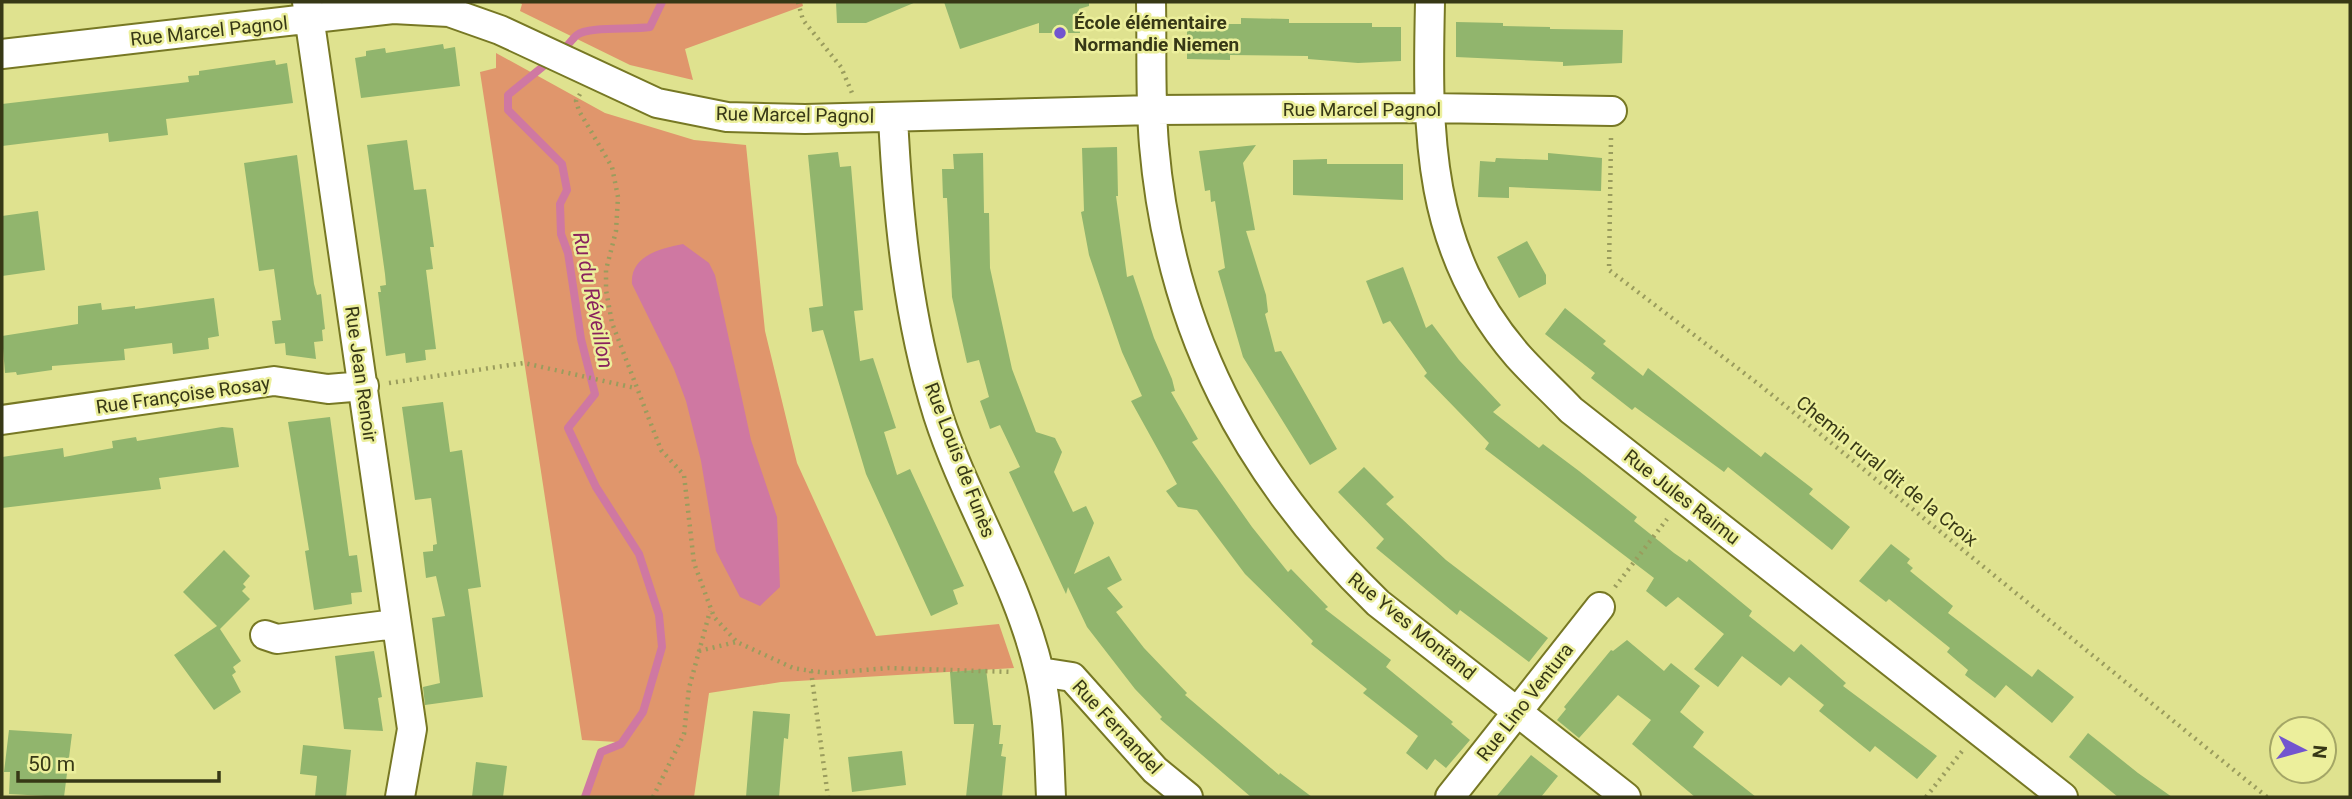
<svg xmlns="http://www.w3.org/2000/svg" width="2352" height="799" font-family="Roboto,sans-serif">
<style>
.green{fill:#e0966c}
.water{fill:#cf78a2}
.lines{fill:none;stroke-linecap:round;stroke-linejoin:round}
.stream{stroke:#cf78a2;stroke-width:8}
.building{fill:#91b56d}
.minor-casing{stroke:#777824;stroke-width:32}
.path{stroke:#9a9c5d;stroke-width:4.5;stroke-dasharray:2 5;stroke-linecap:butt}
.minor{stroke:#fff;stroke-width:28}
.poi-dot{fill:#7255cf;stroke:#ecef9c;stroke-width:2.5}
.labels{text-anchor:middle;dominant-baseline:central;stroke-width:5;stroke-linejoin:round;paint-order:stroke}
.poi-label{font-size:19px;font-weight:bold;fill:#373816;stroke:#ecef9c;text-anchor:start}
.street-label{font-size:19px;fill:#373816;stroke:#ecef9c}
.water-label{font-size:21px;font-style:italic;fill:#89225d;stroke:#ecef9c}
</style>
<rect width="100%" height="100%" fill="#dfe28f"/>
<path class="green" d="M518,2H802L803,6L685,49L693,80L630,65L520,11L522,4Z
M496,53L605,113L694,140L746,145L765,331L797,463L876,636L999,624L1014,668L781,682L709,693L694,797H582L600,749L617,742L582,740L480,72L496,68Z"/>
<path class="water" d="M683,244L709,263L715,275L751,440L777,517L780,587L760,606L740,597L716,551L701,461L686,401L674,369L632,284C630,256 659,249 683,244Z"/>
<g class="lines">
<path class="stream" d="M561,52C567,47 571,40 577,35C588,26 632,30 650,27L662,2
M551,60L508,95V110L562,164L567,190L560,204L561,234L568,253L581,339L595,394L568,428L596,487L639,554L659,615L662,647L643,712L621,744L601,752L585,797"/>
</g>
<path class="building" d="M836,2H916L866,23H837Z
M944,2H1089V6L1079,9L1080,33H1039V23L960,49Z
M1241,18L1289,19V23H1372V27H1401V61L1358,63L1308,59V56L1230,55V60L1187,59V24H1241Z
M1456,22L1503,23V26L1550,27V29L1623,30L1622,63L1563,66V62L1456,57Z
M443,44L444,49L455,47L460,86L361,98L355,58L366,56V51L385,48L386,53Z
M275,60L276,65L287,63L293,103L166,119L168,135L109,142L108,133L2,146V104L189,82L188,76L199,75V71Z
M407,140L414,190L426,189L434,247H430L433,269L426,270L436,349L425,350L426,360L406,363L405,353L386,356L378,292H381L380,286L386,285L385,274L367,145Z
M1256,145L1243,163L1255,230L1246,231L1266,295L1268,312L1265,314L1275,352L1281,351L1337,449L1310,465L1243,357L1218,271L1225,268L1215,201L1211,202L1210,190L1205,191L1199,151Z
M1117,147L1118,196H1116L1127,277L1133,275L1154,338L1172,379L1175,391L1171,392L1198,439L1192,442L1252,527L1288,572L1291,569L1328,607L1325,609L1391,660L1386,667L1453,722L1451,724L1470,740L1446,768L1435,759L1427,770L1406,753L1418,736L1363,693L1367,689L1311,644L1313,641L1245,574L1197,510L1178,507L1166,491L1177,484L1131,401L1142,396L1122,352L1089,255L1081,212L1084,211L1082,148Z
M838,152L840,167L851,166L863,310L854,311L860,361L873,358L896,428L884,432L897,475L910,469L964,586L953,590L958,604L931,616L866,474L823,330L812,332L809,308L823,306L808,155Z
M983,153L984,213H989L990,268L1012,369L1036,432L1055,438L1062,452L1054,472L1073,512L1086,506L1094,523L1074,574L1109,556L1122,580L1107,588L1123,607L1116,612L1144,648L1187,693L1185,695L1279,775L1280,773L1312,797H1251L1160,719L1162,717L1135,689L1087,627L1068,587L1066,594L1009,472L1020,467L1000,425L990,429L980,401L989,397L979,360L967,363L952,297L947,198H943L942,169H954L953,154Z
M1548,153L1602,158L1601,191L1509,187V198L1478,197L1480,161L1495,162L1496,158L1548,160Z
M297,155L314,284L317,295L321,294L325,329L322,330L323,341L314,342L316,359L286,355L285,343L275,344L272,321L281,320L274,269L259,271L244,163Z
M1327,159V164H1403V200L1293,195V160Z
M38,211L45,270L2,276V216Z
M1527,241L1546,275V284L1519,298L1497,257Z
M1403,267L1426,328L1432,324L1459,360L1501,405L1493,412L1539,448L1543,444L1579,471L1637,517L1634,521L1674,553L1687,562L1689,559L1752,611L1749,616L1794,652L1801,644L1846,683L1843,686L1937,756L1917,779L1875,746L1870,752L1819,711L1824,705L1789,677L1781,686L1742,656L1718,687L1694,669L1724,634L1678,597L1666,607L1646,591L1654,578L1485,449L1489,443L1424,376L1427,373L1390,321L1383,324L1366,281Z
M214,298L219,336L208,338L209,349L173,354L172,343L124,349L125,360L52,366V370L17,375L16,372L5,373L2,336L78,324V306L101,303L102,310L135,306V309Z
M1565,308L1606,341L1603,344L1643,376L1648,368L1761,457L1765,452L1813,489L1809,494L1850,527L1832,550L1728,467L1724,472L1635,407L1632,410L1591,378L1595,373L1545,334Z
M443,402L450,452L462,450L473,529L481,587L468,589L483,697L425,705L423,687L440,683L432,618L445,616L436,576L426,578L423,552L433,551V545L437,544L431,498L415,500L402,407Z
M330,417L349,556L357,555L362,592L351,593L352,604L314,610L305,551L309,550L288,422Z
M222,427L233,428L239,467L159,478L161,489L2,508V457L63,448L64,457L113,448L112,441L136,437L137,441Z
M1364,467L1394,497L1386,504L1446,560L1548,638L1529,662L1460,610L1457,615L1376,548L1384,539L1338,492Z
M1891,544L1910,559L1907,563L1913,568L1910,571L1953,606L1948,613L2032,677L2038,669L2074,697L2052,723L2006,685L1995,698L1965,675L1968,670L1947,652L1950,648L1889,599L1886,602L1859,581Z
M224,550L250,576L243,584L246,587L242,591L250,599L220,629L241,661L233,667L236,672L232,675L241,692L214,710L174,655L217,626L183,592Z
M1627,640L1664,671L1671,663L1700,686L1680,712L1704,732L1693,747L1756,797H1695L1632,744L1651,720L1618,695L1579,738L1557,720L1566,709L1564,707L1611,650L1613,651Z
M374,651L382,697L378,698L383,731L344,729L335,656Z
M986,669L993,725H1001L999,744H1003L1001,756L1006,757L1002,797H966L974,724H954L950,672Z
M753,711L790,714L788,739L784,738L779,797H746Z
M9,730L72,734L64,797L9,794L10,772H4Z
M2088,733L2138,773L2172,797H2118L2069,757Z
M303,745L351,750L346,797H315L317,776L300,774Z
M902,751L906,785L852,792L848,757Z
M1531,755L1558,776L1541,797H1496Z
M476,762L507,766L503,797H472Z"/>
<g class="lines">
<g class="minor-casing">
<path id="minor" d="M307,2L412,729L400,797
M1151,2C1152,49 1150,98 1154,145C1170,330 1246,475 1378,603L1626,797
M1430,2C1427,134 1426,250 1518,356C1535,375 1554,392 1571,410L2063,797
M2,54L393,9L449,12L500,30L657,103L727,117L805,119L1154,110L1428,108L1612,111
M893,117C898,218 908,319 938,415C966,502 1018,581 1039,671C1049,711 1049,756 1051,797
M2,420L274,381L328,389L364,386
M265,635L277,639L395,624
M1040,672L1072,677L1155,770L1188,797
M1450,797L1600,607"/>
</g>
<path class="path" d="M798,2L803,20L841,67L852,93
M580,94L576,101L579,111L612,167L618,197L616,231L606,270V290L612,323L661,450L684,475L694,563L714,617L737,642L793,668L811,671L830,673L888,668L1013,672
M1611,138L1609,270L1761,386L2267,797
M389,383L524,363L635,388
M1615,587L1667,519
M699,651L736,642
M811,671L828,797
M653,797L684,734L689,688L710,611
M1926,797L1963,750"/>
<use href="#minor" class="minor"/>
</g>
<circle class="poi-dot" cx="1060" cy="33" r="7"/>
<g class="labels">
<g class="poi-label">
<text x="1074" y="22">École élémentaire<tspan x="1074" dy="22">Normandie Niemen</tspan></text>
</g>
<g class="street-label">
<text transform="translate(209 31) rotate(-6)">Rue Marcel Pagnol</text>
<text x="1362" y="109">Rue Marcel Pagnol</text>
<text transform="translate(795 115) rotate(1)">Rue Marcel Pagnol</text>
<text transform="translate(361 374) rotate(82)">Rue Jean Renoir</text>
<text transform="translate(183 395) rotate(-8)">Rue Françoise Rosay</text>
<text transform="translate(960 460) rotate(69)">Rue Louis de Funès</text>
<text transform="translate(1887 471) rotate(39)">Chemin rural dit de la Croix</text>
<text transform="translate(1682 497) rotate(38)">Rue Jules Raimu</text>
<text transform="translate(1412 626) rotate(39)">Rue Yves Montand</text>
<text transform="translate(1525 702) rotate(-52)">Rue Lino Ventura</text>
<text transform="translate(1117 727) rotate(47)">Rue Fernandel</text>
</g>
<g class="water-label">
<text transform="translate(593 300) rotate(79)">Ru du Réveillon</text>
</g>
</g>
<rect width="2352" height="799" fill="none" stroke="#373816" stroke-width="7"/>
<g transform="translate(2303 750) rotate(96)"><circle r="33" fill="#ecef9c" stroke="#a4a666" stroke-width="2"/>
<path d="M0-5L12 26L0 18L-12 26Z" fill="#7255cf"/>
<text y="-10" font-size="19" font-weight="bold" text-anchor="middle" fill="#373816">N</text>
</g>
<path d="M18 771v10h201v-10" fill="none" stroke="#373816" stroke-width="3.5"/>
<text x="28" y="771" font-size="21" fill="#373816" stroke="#ecef9c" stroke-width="5" paint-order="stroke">50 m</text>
</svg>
